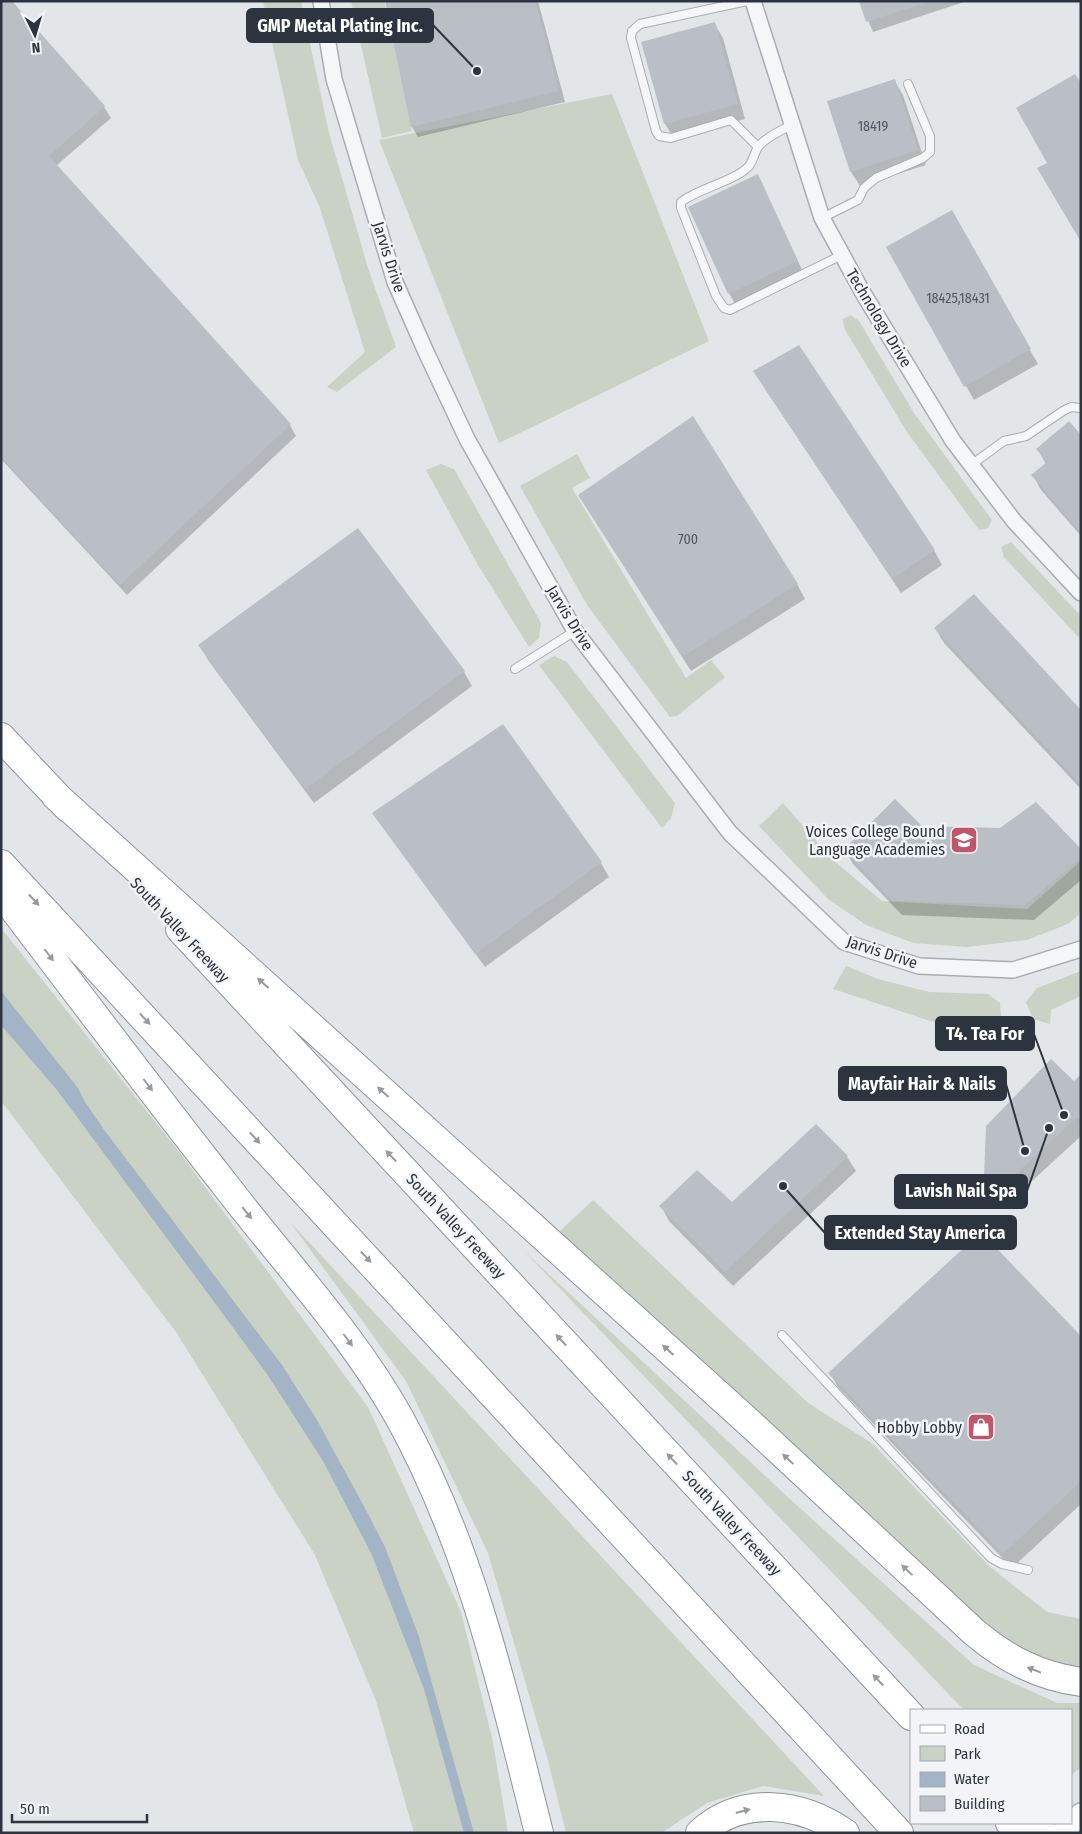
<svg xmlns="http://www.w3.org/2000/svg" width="1082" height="1834" font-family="'Fira Sans Condensed',sans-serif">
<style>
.green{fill:#c9d2c5}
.water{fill:#a2b4c5}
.shadow{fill:#0003}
.building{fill:#babfc6}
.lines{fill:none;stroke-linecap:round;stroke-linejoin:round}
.service-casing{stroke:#a8adb3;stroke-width:10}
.minor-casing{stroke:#a8adb3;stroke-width:18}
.secondary-casing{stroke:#a8adb3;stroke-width:24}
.motorway-casing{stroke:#8c949e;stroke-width:30}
.service{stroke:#f5f6f8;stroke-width:8}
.minor{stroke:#f5f6f8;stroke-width:15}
.secondary{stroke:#fff;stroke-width:21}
.motorway{stroke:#fff;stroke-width:28}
.oneway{fill:#969aa0}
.labels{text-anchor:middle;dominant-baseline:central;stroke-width:5;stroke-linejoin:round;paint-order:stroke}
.number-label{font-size:14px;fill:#505762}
.street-label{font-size:16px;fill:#2c3440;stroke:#f2f4f7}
.poi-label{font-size:16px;fill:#2c3440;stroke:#f2f4f7;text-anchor:end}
.leader{fill:none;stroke:#2c3440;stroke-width:2}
.callout-dot{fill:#2c3440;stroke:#f2f4f7;stroke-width:2}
.callout{fill:#2c3440;stroke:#2c3440;stroke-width:2}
.callout-label{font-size:18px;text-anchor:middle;font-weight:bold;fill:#fff}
</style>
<rect width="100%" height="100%" fill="#e3e6e9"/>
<path class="green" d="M263,1H301L329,133L368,268L396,347L337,392L327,387L365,352L320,208L298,160Z
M351,1H384L397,50L412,131L382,138Z
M612,94L709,341L499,443L379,140Z
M851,315L859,321L914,413L992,520L988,528L979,530L907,432L844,328L843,319Z
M577,454L590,478L572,488L686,678L711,660L725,677L677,716L670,717L587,605L520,486Z
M441,464L454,469L541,623L539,638L529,647L478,565L426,470Z
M1011,542L1081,616V640L1004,557L1001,547Z
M554,656L567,662L675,803L671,818L662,828L539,665Z
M783,803L833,860L882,901L1027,909L1081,861V913L1068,924L1027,940L967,947L913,943L866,925L828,899L759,826Z
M1,928L180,1153L368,1407L461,1612L493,1742L508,1833H414L376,1701L315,1555L176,1332L1,1101Z
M846,966L878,979L929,992L988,994L1000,1003L1001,1017L985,1020L984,1049L959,1048L961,1031L833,989Z
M1081,971V996L1051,1010L1050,1024L1033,1019L1026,1002L1037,988Z
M593,1200L808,1403L873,1444L988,1565L1047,1612L1081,1619V1670L1018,1648L964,1606L559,1232Z
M290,1222L824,1796L763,1786L707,1803L661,1833H566L547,1757L488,1553L406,1381Z
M524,1251L791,1500L974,1665L1057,1703H1081V1767L1071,1776V1710H964Z"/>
<path class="water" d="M1,991L78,1088L85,1102L105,1131L282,1365L317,1420L367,1512L385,1547L419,1637L474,1833H464L424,1689L395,1614L371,1553L323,1461L267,1374L212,1299L57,1090L1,1025Z"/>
<path class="shadow" d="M1,1H10L104,107L111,118L56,166L290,425L296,436L127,595L1,459Z
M386,1H538L565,102L418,137L412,127Z
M860,1H967L873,32Z
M714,23L723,38L745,119L674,138L665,124L643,43Z
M894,80L903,95L926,165L860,186L851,172L828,102Z
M758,176L805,276L737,308L729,293Z
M951,212L1038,364L974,400L888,248Z
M763,386L934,550L942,565L901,593Z
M1081,436V536L1041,490L1033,475L1046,464L1038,450Z
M588,509L797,584L805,599L691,671Z
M935,628L1081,712V789L944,643Z
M200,646L464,672L472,686L314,803L208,660Z
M374,814L601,863L609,877L485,967Z
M845,850L1081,851V880L1034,920L902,915L853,864Z
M1081,1076V1136L1006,1205L985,1176Z
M816,1126L847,1157L856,1171L733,1286L669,1221L661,1206L732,1204Z
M1081,1337V1504L1012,1568L838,1387L830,1373Z"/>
<path class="building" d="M1,1H12L105,106L49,156L291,424L120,585L1,457Z
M385,1H535L559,91L411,127Z
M859,1H928V2L866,22Z
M715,22L738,104L664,124L641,42Z
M1075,74L1081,83V242L1037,168L1047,163L1016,108Z
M895,79L918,150L850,172L827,101Z
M758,174L798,261L728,294L688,207Z
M952,210L1031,349L964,387L886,247Z
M799,345L935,550L892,579L753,371Z
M693,416L798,584L682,657L578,495Z
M1069,421L1081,435V533L1031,475L1047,462L1036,449Z
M358,528L465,671L305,789L198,645Z
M974,594L1081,710V785L934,628Z
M503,724L602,862L475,954L372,813Z
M895,799L922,826L1000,828L1036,802L1081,849V858L1025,905L893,901L843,850Z
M1051,1059L1074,1081L1081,1074V1118H1076L997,1191L984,1177L986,1126Z
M816,1124L848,1156L725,1272L659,1206L697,1170L732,1202Z
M981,1232L1081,1336V1481L1003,1554L828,1373Z"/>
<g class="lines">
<g class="service-casing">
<path id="service" d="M747,1L640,24L632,31L631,38L656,131L659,136L671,138L731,120L758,147
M791,125C781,131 767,136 759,146C753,153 754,163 746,169C731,182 700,188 681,202V208L716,296L724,308L730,310L842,255
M822,218L858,200L864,188L876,178L923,158L930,152V136L908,84
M971,465L1004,441L1026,436L1063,411L1071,407L1081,408
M515,669L575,631
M782,1335L991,1558L1002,1564L1028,1570"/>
</g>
<g class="minor-casing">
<path id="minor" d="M321,1L334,79L395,282L426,352L467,439L575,631L730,833L844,942L919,966L1013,970L1081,949
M753,1L822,218L863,293L953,441L1014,521L1081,593"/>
</g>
<g class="secondary-casing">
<path id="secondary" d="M1062,1833L1081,1814"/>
</g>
<g class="motorway-casing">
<path id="motorway" d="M1,737L68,808
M55,795L754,1427L974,1632C1006,1659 1039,1676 1081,1682
M1,864L899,1833
M1,887L12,907C84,1002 156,1097 230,1191C287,1265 353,1335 399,1417C471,1547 503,1690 539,1833
M180,929L911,1716
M1010,1823L1019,1833
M1033,1823L1044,1833
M700,1833C742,1795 801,1802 845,1833"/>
</g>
<use href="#service" class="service"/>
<use href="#minor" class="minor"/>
<use href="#secondary" class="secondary"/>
<use href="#motorway" class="motorway"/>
</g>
<defs><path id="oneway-solid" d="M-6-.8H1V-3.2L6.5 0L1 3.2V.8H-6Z" transform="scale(1.25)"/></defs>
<g class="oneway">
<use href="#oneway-solid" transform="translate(34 900) rotate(47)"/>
<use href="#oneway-solid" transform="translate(49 955) rotate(53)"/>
<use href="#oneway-solid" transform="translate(263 983) rotate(-138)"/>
<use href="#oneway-solid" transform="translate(145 1019) rotate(47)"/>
<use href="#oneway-solid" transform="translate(148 1085) rotate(53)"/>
<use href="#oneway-solid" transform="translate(383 1092) rotate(-138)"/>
<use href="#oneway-solid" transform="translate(255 1138) rotate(47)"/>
<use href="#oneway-solid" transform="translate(391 1156) rotate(-133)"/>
<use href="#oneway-solid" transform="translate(247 1213) rotate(51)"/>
<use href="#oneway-solid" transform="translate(366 1257) rotate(47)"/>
<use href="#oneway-solid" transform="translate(348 1340) rotate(53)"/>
<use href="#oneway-solid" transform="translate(561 1340) rotate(-133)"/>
<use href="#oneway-solid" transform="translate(668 1350) rotate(-138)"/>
<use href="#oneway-solid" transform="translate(672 1459) rotate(-133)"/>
<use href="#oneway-solid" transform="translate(788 1459) rotate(-137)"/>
<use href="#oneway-solid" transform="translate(907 1570) rotate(-137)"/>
<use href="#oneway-solid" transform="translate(1034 1670) rotate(-159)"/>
<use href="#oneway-solid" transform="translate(878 1680) rotate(-133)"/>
<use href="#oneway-solid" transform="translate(743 1811) rotate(-15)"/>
</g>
<defs>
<g id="school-square" transform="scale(1.4375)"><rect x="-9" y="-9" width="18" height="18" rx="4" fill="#c0566a" stroke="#f2f4f7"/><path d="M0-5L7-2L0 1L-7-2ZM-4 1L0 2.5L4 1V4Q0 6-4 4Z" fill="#fff"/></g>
<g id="shop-square" transform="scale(1.4375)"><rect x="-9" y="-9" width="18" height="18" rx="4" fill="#c0566a" stroke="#f2f4f7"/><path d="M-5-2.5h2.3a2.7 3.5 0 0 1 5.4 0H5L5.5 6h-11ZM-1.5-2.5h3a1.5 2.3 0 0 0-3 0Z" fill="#fff"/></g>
</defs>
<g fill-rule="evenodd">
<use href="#school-square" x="964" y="840"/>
<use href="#shop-square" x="981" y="1427"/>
</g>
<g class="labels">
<g class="number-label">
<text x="873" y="126">18419</text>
<text x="958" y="298">18425,18431</text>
<text x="688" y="539">700</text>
</g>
<g class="street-label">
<text transform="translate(389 257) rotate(72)">Jarvis Drive</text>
<text transform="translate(879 318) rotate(59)">Technology Drive</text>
<text transform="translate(570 618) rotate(58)">Jarvis Drive</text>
<text transform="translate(180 930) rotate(47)">South Valley Freeway</text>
<text transform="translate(882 952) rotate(18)">Jarvis Drive</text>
<text transform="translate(456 1226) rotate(47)">South Valley Freeway</text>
<text transform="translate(732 1523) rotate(47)">South Valley Freeway</text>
</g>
<g class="poi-label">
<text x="945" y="831">Voices College Bound<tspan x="945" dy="18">Language Academies</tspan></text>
<text x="962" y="1427">Hobby Lobby</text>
</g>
</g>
<path class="leader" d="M477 71L433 25M1064 1115L1034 1034M1025 1151L1006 1084M1049 1128L1027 1191M783 1186L825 1233"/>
<g class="callout-dot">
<circle cx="477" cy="71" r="5"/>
<circle cx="1064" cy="1115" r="5"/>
<circle cx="1025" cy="1151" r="5"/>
<circle cx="1049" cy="1128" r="5"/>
<circle cx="783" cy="1186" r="5"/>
</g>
<g class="callout">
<rect x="247" y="9" width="186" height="33" rx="5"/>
<rect x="936" y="1017" width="98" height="33" rx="5"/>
<rect x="839" y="1067" width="167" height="33" rx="5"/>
<rect x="895" y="1175" width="132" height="33" rx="5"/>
<rect x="825" y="1216" width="191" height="33" rx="5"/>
</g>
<g class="callout-label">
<text x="340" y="32">GMP Metal Plating Inc.</text>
<text x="985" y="1040">T4. Tea For</text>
<text x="922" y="1090">Mayfair Hair &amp; Nails</text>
<text x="961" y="1197">Lavish Nail Spa</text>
<text x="920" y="1239">Extended Stay America</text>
</g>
<rect width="1082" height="1834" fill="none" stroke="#2c3440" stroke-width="5"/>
<rect x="910" y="1709" width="162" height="115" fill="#f2f4f7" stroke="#a3a7ae"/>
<rect x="920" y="1725" width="25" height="8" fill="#ffffff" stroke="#a3a7ae"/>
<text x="954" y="1734" font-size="15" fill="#2c3440">Road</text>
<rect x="920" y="1746" width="25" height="15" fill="#c9d2c5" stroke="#a3a7ae"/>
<text x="954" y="1759" font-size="15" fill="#2c3440">Park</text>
<rect x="920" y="1772" width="25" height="15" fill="#a2b4c5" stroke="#a3a7ae"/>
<text x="954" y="1784" font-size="15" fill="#2c3440">Water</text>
<rect x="920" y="1796" width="25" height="15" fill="#babfc6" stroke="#a3a7ae"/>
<text x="954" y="1809" font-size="15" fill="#2c3440">Building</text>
<g transform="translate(35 35) rotate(175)" stroke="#f2f4f7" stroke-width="4" paint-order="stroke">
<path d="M0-4L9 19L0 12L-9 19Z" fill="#2c3440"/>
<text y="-8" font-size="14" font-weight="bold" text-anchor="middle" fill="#2c3440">N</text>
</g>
<path d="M12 1814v8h135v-8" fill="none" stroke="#2c3440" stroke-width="2.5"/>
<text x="20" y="1814" font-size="15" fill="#2c3440" stroke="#f2f4f7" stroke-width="4" paint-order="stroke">50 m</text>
</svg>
